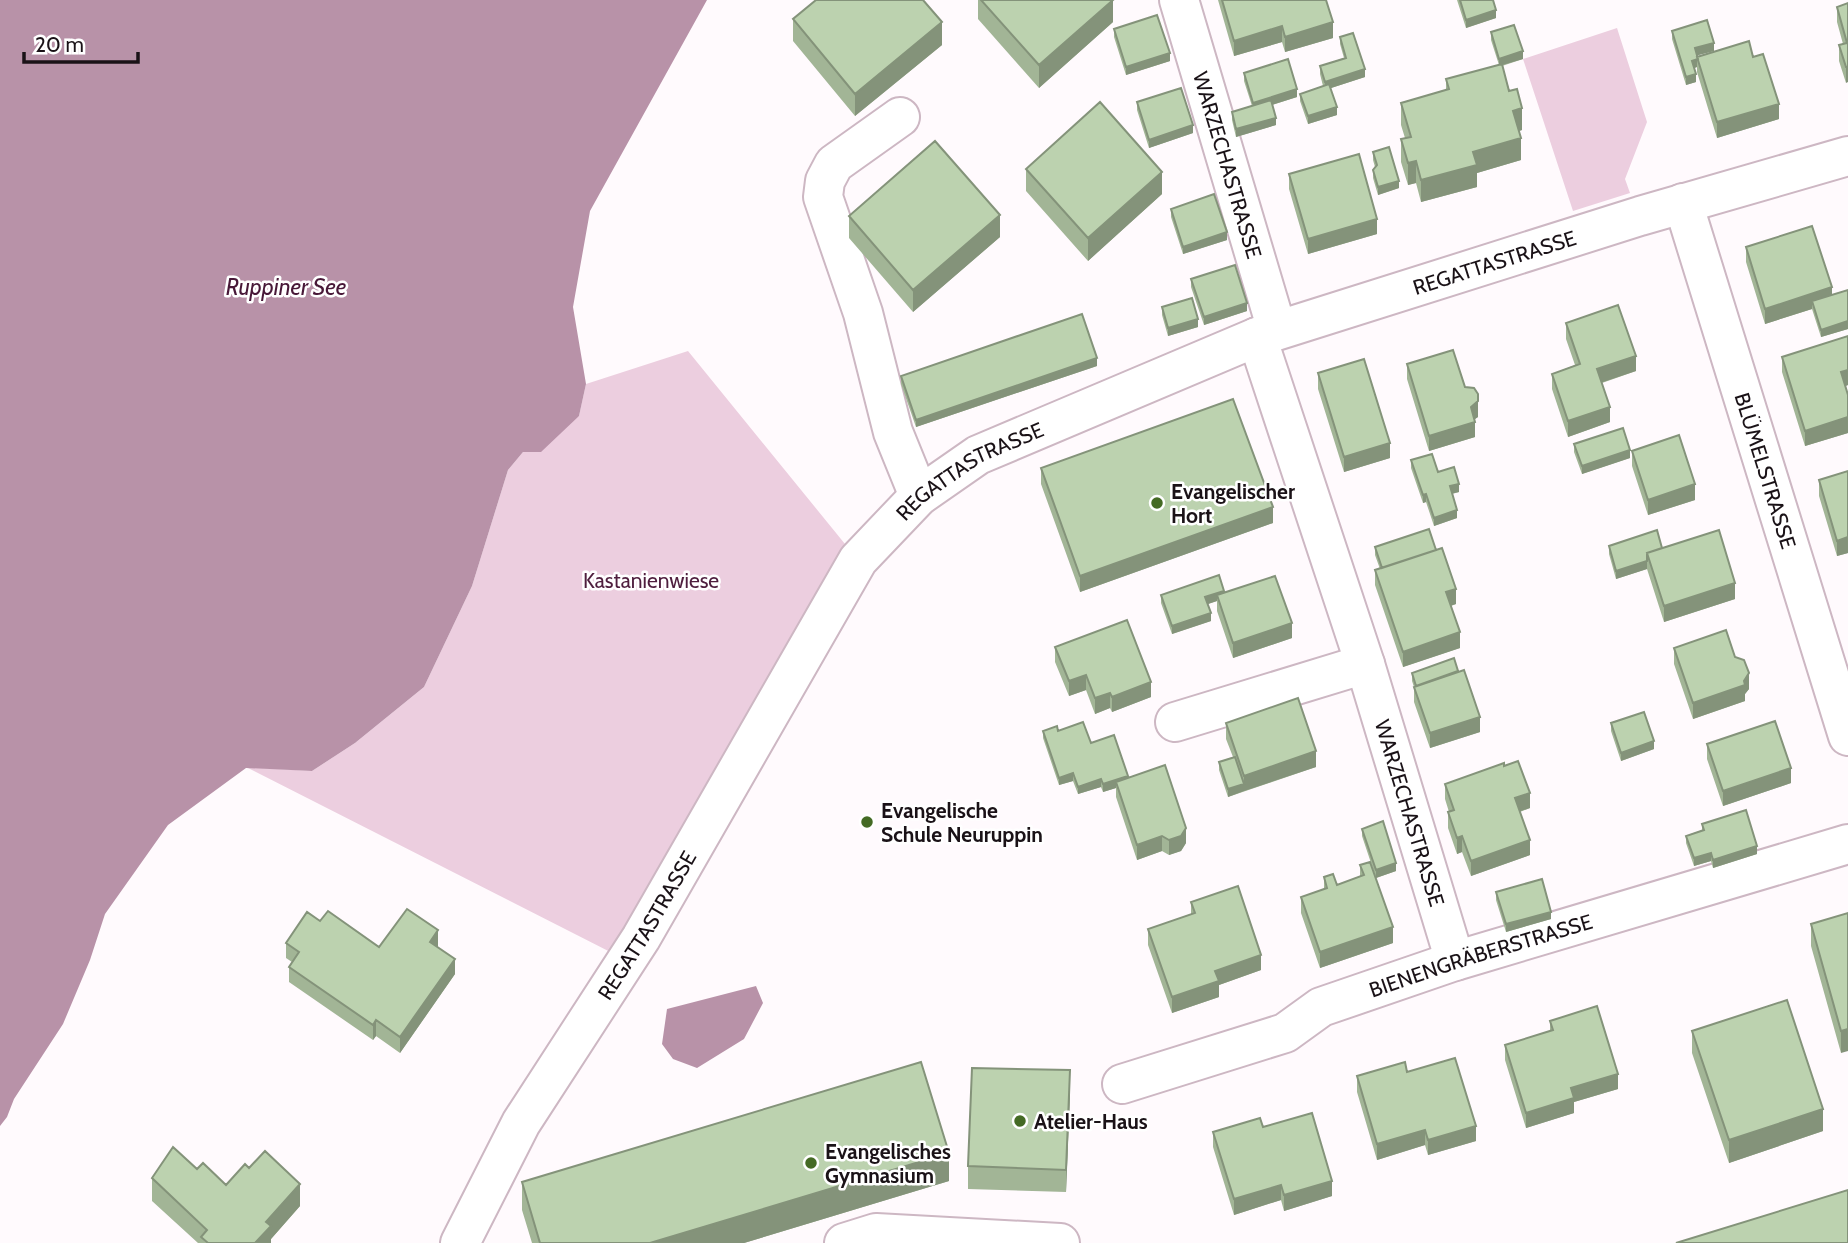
<svg xmlns="http://www.w3.org/2000/svg" width="1848" height="1243" font-family="Cabin,sans-serif">
<style>
.green{fill:#eccedf}
.water{fill:#b892a8}
.lines{fill:none;stroke-linecap:round;stroke-linejoin:round}
.minor-casing{stroke:#cdb7c3;stroke-width:42}
.minor{stroke:#fff;stroke-width:38}
.wall{fill:#a2b596}
.shaded-wall{fill:#84937a}
.building{fill:#bcd2af;stroke:#84937a;stroke-width:2}
.poi-dot{fill:#446a24;stroke:#fff;stroke-width:2.5}
.labels{text-anchor:middle;dominant-baseline:central;stroke-width:5;stroke-linejoin:round;paint-order:stroke}
.street-label{font-size:21px;fill:#1a1217;stroke:#fff}
.poi-label{font-size:21px;font-weight:bold;fill:#1a1217;stroke:#fff;text-anchor:start}
.park-label{font-size:21px;fill:#4f1e3e;stroke:#fff}
.water-label{font-size:23px;font-style:italic;fill:#481838;stroke:#fff}
</style>
<rect width="100%" height="100%" fill="#fffafd"/>
<path class="green" d="M1617,28L1647,122L1625,179L1630,193L1573,211L1523,59Z
M688,351L858,560L626,960L246,767L312,771L355,743L424,687L472,586L508,470L523,452L579,416L586,384Z"/>
<path class="water" d="M0,0H707L590,211L573,307L586,384L579,416L541,452H523L508,470L472,586L424,687L355,743L312,771L246,768L168,825L105,914L90,960L63,1024L14,1099L7,1117L0,1126Z
M756,986L763,1003L744,1039L697,1068L673,1059L662,1044L667,1009Z"/>
<g class="lines">
<g class="minor-casing">
<g id="minor">
<path id="s1" d="M1179,0L1277,330"/>
<path d="M900,117L834,164L825,181L823,197L863,313L893,432L919,496"/>
<path id="s2" d="M1683,203L1848,736"/>
<path id="s3" d="M1257,337L1365,664L1455,961"/>
<path d="M1175,722L1365,664"/>
<path id="s4" d="M1122,1084L1285,1033L1321,1007L1455,961L1848,844"/>
<path id="s5" d="M460,1243L521,1123L641,938L858,560L919,496L978,455L1257,337L1640,216L1848,156"/>
<path d="M844,1243L876,1233L1060,1243"/>
</g>
</g>
<use href="#minor" class="minor"/>
</g>
<path class="wall" d="M978,0H1113V22L1039,88L978,19Z
M1218,0H1326L1333,38L1285,52L1282,42L1234,56Z
M1457,0H1493L1496,18L1466,28Z
M1848,3L1846,83L1839,61V45L1843,44L1837,22V7Z
M793,19L942,45L855,116L793,41Z
M1114,29L1170,61L1126,75L1114,37Z
M1672,31L1714,51L1697,55L1698,57H1753L1779,119L1717,138L1697,72V67L1694,68L1696,82L1686,85L1672,39Z
M1491,32L1523,59L1502,66L1522,130L1519,131L1521,160L1477,173V187L1421,202L1416,183L1408,185L1401,162V139L1405,138L1401,125V103L1446,90V79L1499,65L1491,40Z
M1340,37L1365,77L1331,88L1337,115L1308,124L1300,101V94L1323,86L1320,74V66L1344,58L1340,44Z
M1244,73L1297,97L1272,105L1276,125L1236,137L1232,120V112L1252,106L1244,81Z
M1137,102L1193,133L1149,148L1137,110Z
M1373,152L1399,188L1378,195L1373,178V170L1375,167L1373,160Z
M1026,169L1162,194L1088,261L1026,191Z
M1289,174L1377,234L1308,254L1289,189Z
M1171,209L1227,240L1183,254L1171,217Z
M849,216L1000,237L913,312L849,238Z
M1746,247L1832,295L1848,290V329L1821,337L1812,309L1765,324L1746,262Z
M1191,279L1247,311L1204,325L1191,287Z
M1162,307L1198,327L1168,336L1162,315Z
M1566,323L1636,371L1602,383L1610,422L1568,437L1552,389V374L1575,365L1566,339Z
M1848,336V385L1845,386L1848,395V433L1805,446L1782,372V357Z
M1407,364L1465,387L1478,417L1474,419L1475,437L1429,451L1407,379Z
M1097,366L916,427L901,384V376Z
M1318,373L1390,458L1344,472L1318,389Z
M1574,444L1630,458L1582,474L1574,452Z
M1632,451L1695,500L1648,515L1632,466Z
M1411,460L1438,472L1459,492L1452,494L1457,518L1434,526L1426,502L1423,503L1411,468Z
M1041,468L1273,523L1080,592L1041,484Z
M1848,471V553L1837,556L1819,496V480Z
M1609,546L1662,548L1735,599L1664,622L1647,569L1616,579L1609,554Z
M1375,547L1456,604L1451,606L1460,648L1403,667L1375,585V570L1380,569L1375,555Z
M1224,593L1292,638L1233,658L1217,611V601L1208,604L1211,621L1172,634L1161,603V595Z
M1055,647L1151,697L1112,712L1110,708L1095,714L1086,690L1069,696L1055,662Z
M1674,648L1735,657L1749,689L1745,694V701L1693,719L1674,664Z
M1458,672L1480,732L1430,748L1414,702V687L1412,681V673Z
M1226,723L1316,767L1228,797L1219,770V762L1233,757L1226,739Z
M1611,723L1654,749L1621,761L1611,731Z
M1043,731H1058L1091,743L1128,778L1186,843L1181,851L1169,855L1162,851L1137,860L1116,797V788L1103,792L1101,787L1078,794L1073,781L1059,785L1043,738Z
M1707,744L1791,783L1723,806L1707,759Z
M1445,784L1530,808L1520,812L1530,855L1471,876L1462,852L1457,854L1448,828V812H1449L1445,799Z
M1702,824L1757,854L1713,868L1711,861L1694,866L1686,843V836L1702,830Z
M1362,829L1396,871L1376,878L1362,836Z
M1360,865L1393,943L1320,968L1301,913V897L1324,889V877L1337,885L1360,877Z
M1496,892L1551,919L1506,932L1496,900Z
M1191,902L1261,970L1219,985V997L1172,1013L1148,945V929L1191,914Z
M1848,913L1841,1053L1811,946V924Z
M320,921L379,947L438,946L437,947L455,974L400,1053L376,1036L373,1040L289,982V967L292,962L286,958V943Z
M1550,1021L1618,1089L1574,1102V1113L1526,1128L1505,1060V1045L1550,1031Z
M1692,1031L1823,1131L1729,1163L1692,1053Z
M1407,1072L1476,1141L1428,1155L1425,1145L1377,1160L1357,1092V1076Z
M1070,1092L1066,1192L968,1189V1166Z
M1263,1127L1332,1196L1284,1211L1281,1200L1234,1215L1213,1147V1132Z
M249,1168L300,1206L271,1239V1243H198L152,1201V1178L197,1169L226,1185Z
M949,1181L744,1243H532L522,1210V1182Z"/>
<path class="shaded-wall" d="M1113,0V22L1039,88V65Z
M1496,10V18L1466,28V20Z
M942,22V45L855,116V94Z
M1333,22V38L1285,52V37Z
M1282,26V42L1234,56V41Z
M1714,43V51L1695,56V48Z
M1523,51V59L1499,66V59Z
M1170,53V61L1126,75V67Z
M1697,59V67L1692,69V61Z
M1846,67H1848V82L1846,83Z
M1365,69V77L1325,90V82Z
M1696,74V82L1686,85V77Z
M1297,89V97L1253,111V103Z
M1779,104V119L1717,138V122Z
M1337,107V115L1308,124V116Z
M1522,108V130L1513,133V111Z
M1276,118V125L1236,137V129Z
M1193,125V133L1149,148V140Z
M1521,138V160L1477,173V187L1421,202V180L1473,152Z
M1416,161V183L1408,185V163Z
M1162,172V194L1088,261V238Z
M1399,181V188L1378,195V187Z
M1000,215V237L913,312V290Z
M1377,219V234L1308,254V239Z
M1227,232V240L1183,254V247Z
M1832,287V303L1812,301V309L1765,324V309Z
M1247,303V311L1204,325V317Z
M1198,319V327L1168,336V328Z
M1848,321V329L1821,337V330Z
M1636,356V371L1597,384V369Z
M1097,358V366L916,427V420Z
M1848,370V385L1841,388V372Z
M1478,394V417L1471,422V407Z
M1610,407V422L1568,437V421Z
M1848,417V433L1805,446V431Z
M1475,422V437L1429,451V436Z
M1390,443V458L1344,472V457Z
M1630,450V458L1582,474V466Z
M1459,484V492L1450,494V486Z
M1695,484V500L1648,515V500Z
M1426,494V502L1423,503V495Z
M1273,507V523L1080,592V576Z
M1457,510V518L1434,526V518Z
M1848,537V553L1837,556V541Z
M1647,561V569L1616,579V571Z
M1735,583V599L1664,622V606Z
M1456,589V604L1446,607V592Z
M1224,591V598L1217,595V601L1205,605V597Z
M1211,613V621L1172,634V626Z
M1292,623V638L1233,658V643Z
M1460,632V648L1403,667V652Z
M1749,673V689L1745,694V701L1693,719V703L1744,681Z
M1086,675V690L1069,696V681Z
M1151,682V697L1112,712V697Z
M1110,693V708L1095,714V698Z
M1480,717V732L1430,748V733Z
M1654,741V749L1621,761V753Z
M1316,751V767L1244,791V776Z
M1791,768V783L1723,806V791Z
M1073,773V781L1059,785V778Z
M1128,776V784L1116,782V788L1103,792V784Z
M1101,779V787L1078,794V787Z
M1244,784V791L1228,797V789Z
M1530,793V808L1515,813V798Z
M1186,828V843L1181,851L1169,855V840Z
M1162,836V851L1137,860V845Z
M1462,836V852L1457,854V838Z
M1530,840V855L1471,876V861Z
M1757,846V854L1713,868V860Z
M1711,853V861L1694,866V858Z
M1396,863V871L1376,878V870Z
M1551,912V919L1506,932V924Z
M1393,927V943L1320,968V952Z
M438,930V946L430,957V942Z
M1261,955V970L1219,985V997L1172,1013V997L1215,971Z
M455,959V974L400,1053V1037Z
M376,1020V1036L373,1040V1025Z
M1848,1029V1051L1841,1053V1031Z
M1070,1070V1092L1066,1192V1170Z
M1618,1074V1089L1574,1102V1113L1526,1128V1113L1571,1088Z
M1823,1109V1131L1729,1163V1140Z
M1476,1126V1141L1428,1155V1140Z
M1425,1130V1145L1377,1160V1144Z
M949,1153V1181L744,1243H650Z
M1332,1181V1196L1284,1211V1195Z
M300,1184V1206L271,1239V1243H255L266,1222Z
M1281,1185V1200L1234,1215V1199Z"/>
<path class="building" d="M816,0H923L942,22L855,94L793,19Z
M981,0H1113L1039,65Z
M1222,0H1326L1333,22L1285,37L1282,26L1234,41Z
M1460,0H1493L1496,10L1466,20Z
M1848,3V67H1846L1839,45L1847,43L1837,7Z
M1157,15L1170,53L1126,67L1114,29Z
M1707,20L1714,43L1695,48L1698,59L1692,61L1696,74L1686,77L1672,31Z
M1514,25L1523,51L1499,59L1491,32Z
M1353,33L1365,69L1325,82L1320,66L1346,58L1340,37Z
M1749,41L1753,57L1763,54L1779,104L1717,122L1697,57Z
M1288,59L1297,89L1253,103L1244,73Z
M1502,64L1509,91L1517,89L1522,108L1513,111L1521,138L1473,152L1477,165L1421,180L1416,161L1408,163L1401,139L1411,137L1401,103L1449,89L1446,79Z
M1329,84L1337,107L1308,116L1300,94Z
M1181,88L1193,125L1149,140L1137,102Z
M1271,100L1276,118L1236,129L1232,112Z
M1100,102L1162,172L1088,238L1026,169Z
M935,141L1000,215L913,290L849,216Z
M1389,147L1399,181L1378,187L1373,170L1377,165L1373,152Z
M1359,154L1377,219L1308,239L1289,174Z
M1214,194L1227,232L1183,247L1171,209Z
M1812,226L1832,287L1765,309L1746,247Z
M1235,265L1247,303L1204,317L1191,279Z
M1848,290V321L1821,330L1812,301Z
M1192,298L1198,319L1168,328L1162,307Z
M1618,305L1636,356L1597,369L1610,407L1568,421L1552,374L1580,364L1566,323Z
M1082,314L1097,358L916,420L901,376Z
M1848,336V370L1841,372L1848,395V417L1805,431L1782,357Z
M1453,350L1465,387L1474,388L1478,394V401L1471,407L1475,422L1429,436L1407,364Z
M1364,359L1390,443L1344,457L1318,373Z
M1233,399L1273,507L1080,576L1041,468Z
M1623,428L1630,450L1582,466L1574,444Z
M1679,435L1695,484L1648,500L1632,451Z
M1432,454L1438,472L1454,467L1459,484L1450,486L1457,510L1434,518L1426,494L1423,495L1411,460Z
M1848,471V537L1837,541L1819,480Z
M1429,529L1436,550L1382,568L1375,547Z
M1657,530L1662,548L1647,553V561L1616,571L1609,546Z
M1719,530L1735,583L1664,606L1647,553Z
M1442,548L1456,589L1446,592L1460,632L1403,652L1375,570Z
M1219,575L1224,591L1205,597L1211,613L1172,626L1161,595Z
M1275,576L1292,623L1233,643L1217,595Z
M1127,620L1151,682L1112,697L1110,693L1095,698L1086,675L1069,681L1055,647Z
M1726,630L1735,657L1744,660L1749,673L1744,681L1745,685L1693,703L1674,648Z
M1454,658L1458,671L1416,686L1412,673Z
M1464,670L1480,717L1430,733L1414,687Z
M1298,698L1316,751L1244,776L1226,723Z
M1644,712L1654,741L1621,753L1611,723Z
M1775,721L1791,768L1723,791L1707,744Z
M1083,722L1091,743L1114,735L1128,776L1103,784L1101,779L1078,787L1073,773L1059,778L1043,731L1057,726L1058,731Z
M1235,757L1244,784L1228,789L1219,762Z
M1518,761L1530,793L1515,798L1530,840L1471,861L1462,836L1457,838L1448,812L1454,810L1445,784L1504,763V766Z
M1165,765L1186,828L1181,836L1169,840L1162,836L1137,845L1116,782Z
M1746,810L1757,846L1713,860L1711,853L1694,858L1686,836L1704,830L1702,824Z
M1383,821L1396,863L1376,870L1362,829Z
M1370,862L1393,927L1320,952L1301,897L1327,888L1324,877L1333,874L1337,885L1364,875L1360,865Z
M1542,879L1551,912L1506,924L1496,892Z
M1238,886L1261,955L1215,971L1219,981L1172,997L1148,929L1195,913L1191,902Z
M407,909L438,930L430,942L455,959L400,1037L376,1020L373,1025L289,967L299,952L286,943L307,912L320,921L328,911L379,947Z
M1848,913V1029L1841,1031L1811,924Z
M1787,1000L1823,1109L1729,1140L1692,1031Z
M1597,1006L1618,1074L1571,1088L1574,1098L1526,1113L1505,1045L1553,1030L1550,1021Z
M1455,1058L1476,1126L1428,1140L1425,1130L1377,1144L1357,1076L1405,1062L1407,1072Z
M921,1062L949,1153L650,1243H540L522,1182Z
M972,1068L1070,1070L1066,1170L968,1166Z
M1312,1113L1332,1181L1284,1195L1281,1185L1234,1199L1213,1132L1260,1118L1263,1127Z
M173,1147L197,1169L203,1163L226,1185L245,1164L249,1168L265,1151L300,1184L266,1222L271,1226L255,1243H208L201,1237L207,1230L152,1178Z
M1848,1190V1243H1676Z"/>
<g class="poi-dot">
<circle cx="1157" cy="503" r="7"/>
<circle cx="867" cy="822" r="7"/>
<circle cx="1020" cy="1121" r="7"/>
<circle cx="811" cy="1163" r="7"/>
</g>
<g class="labels">
<g class="street-label">
<text stroke="none"><textPath href="#s1" startOffset="172">WARZECHASTRASSE</textPath></text>
<text stroke="none"><textPath href="#s5" startOffset="1503">REGATTASTRASSE</textPath></text>
<text stroke="none"><textPath href="#s2" startOffset="280">BLÜMELSTRASSE</textPath></text>
<text stroke="none"><textPath href="#s5" startOffset="936">REGATTASTRASSE</textPath></text>
<text stroke="none"><textPath href="#s3" startOffset="500">WARZECHASTRASSE</textPath></text>
<text stroke="none"><textPath href="#s5" startOffset="369">REGATTASTRASSE</textPath></text>
<text stroke="none"><textPath href="#s4" startOffset="383">BIENENGRÄBERSTRASSE</textPath></text>
</g>
<g class="poi-label">
<text x="1171" y="491">Evangelischer<tspan x="1171" dy="24">Hort</tspan></text>
<text x="881" y="810">Evangelische<tspan x="881" dy="24">Schule Neuruppin</tspan></text>
<text x="1034" y="1121">Atelier-Haus</text>
<text x="825" y="1151">Evangelisches<tspan x="825" dy="24">Gymnasium</tspan></text>
</g>
<g class="park-label">
<text x="651" y="580">Kastanienwiese</text>
</g>
<g class="water-label">
<text x="286" y="287">Ruppiner See</text>
</g>
</g>
<path d="M24 52v10h114v-10" fill="none" stroke="#1a1217" stroke-width="3.5"/>
<text x="35" y="52" font-size="21" fill="#1a1217" stroke="#ffffff" stroke-width="5" paint-order="stroke">20 m</text>
</svg>
